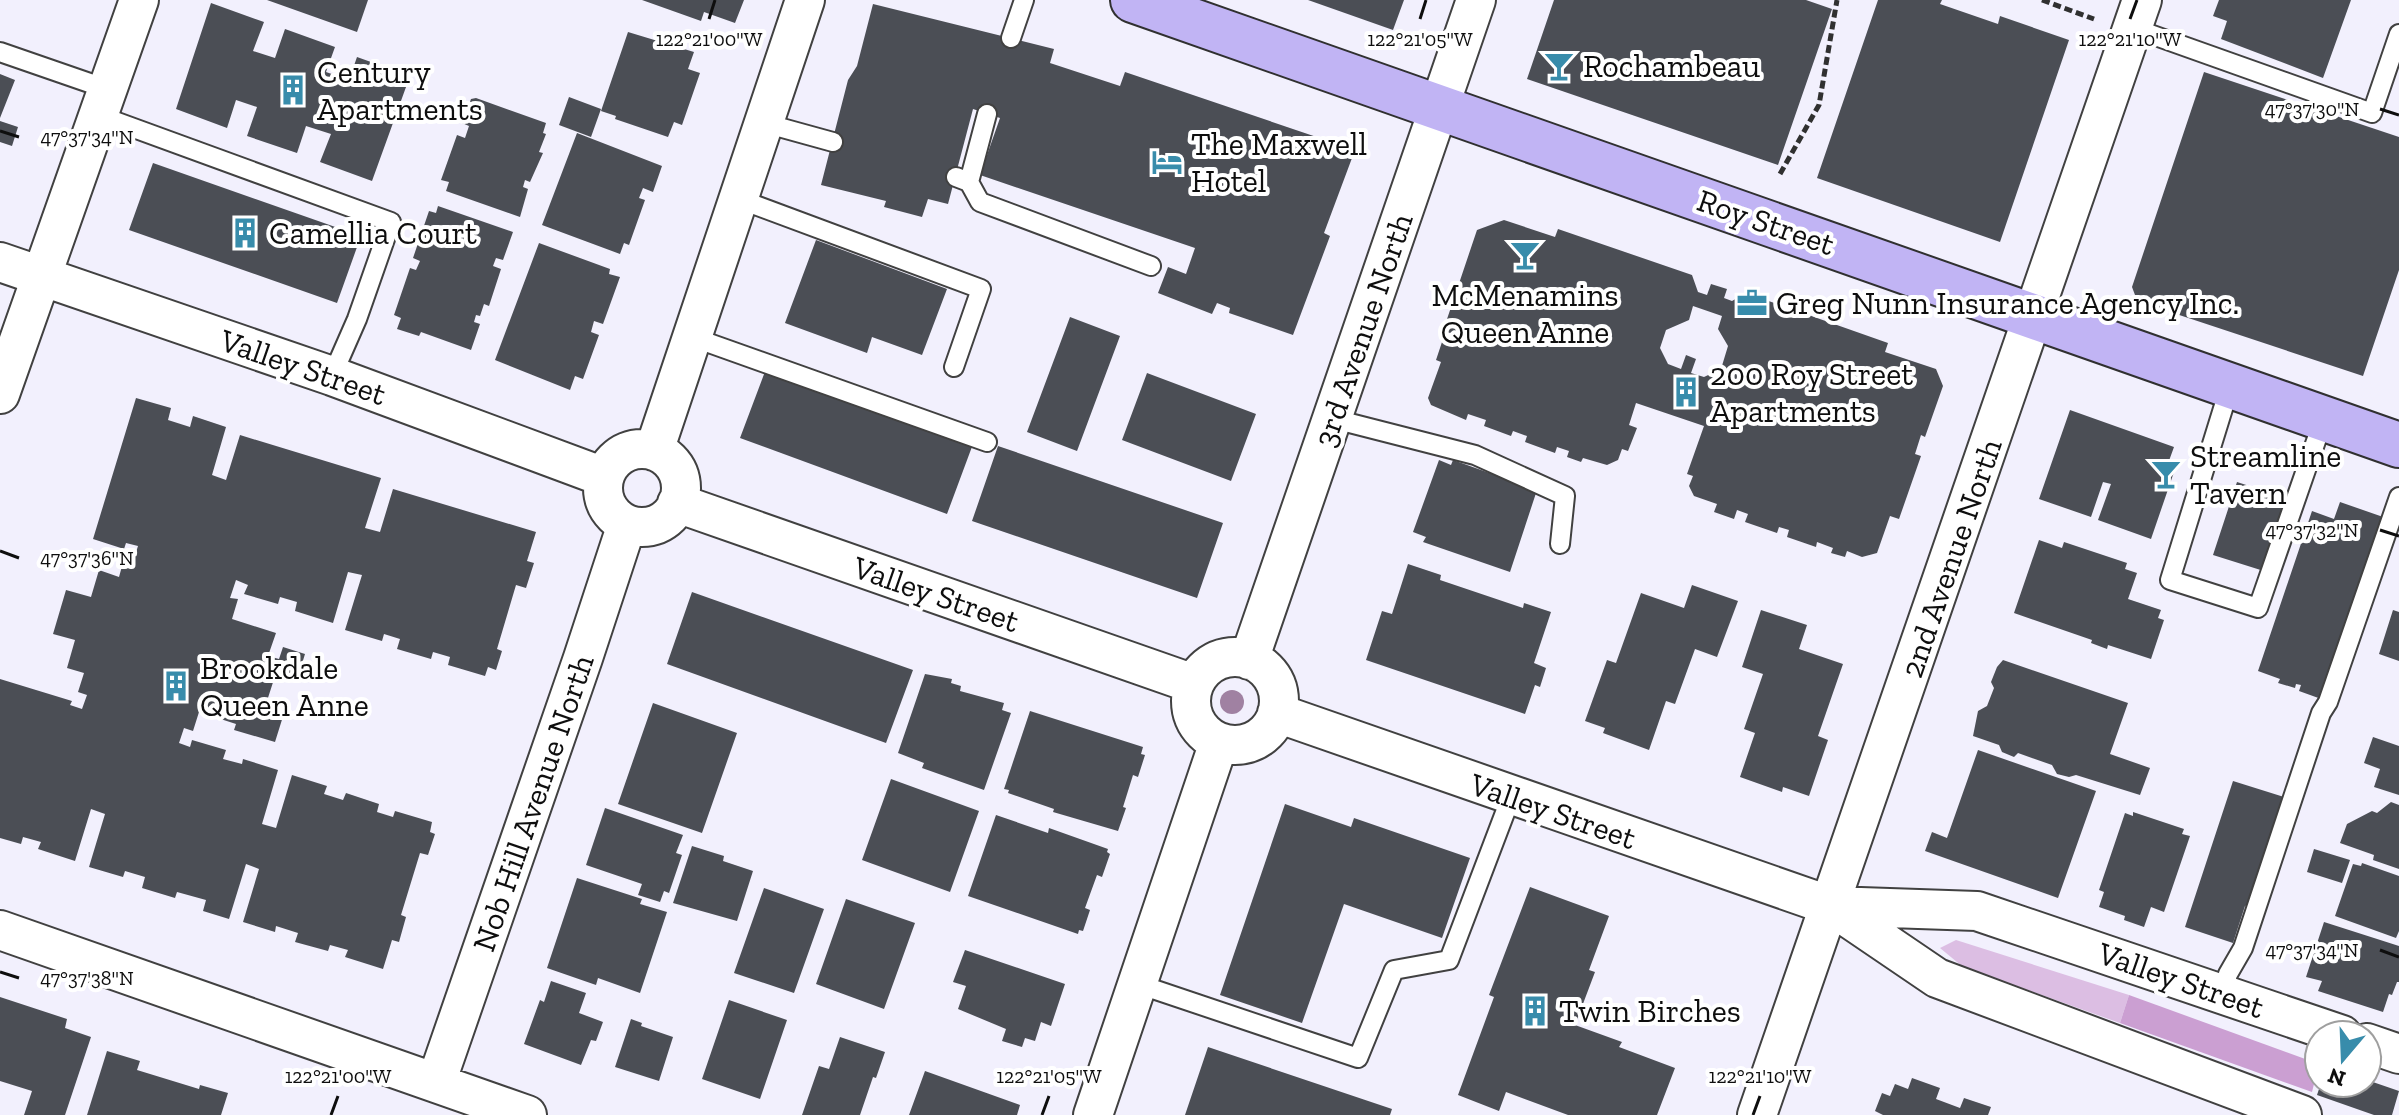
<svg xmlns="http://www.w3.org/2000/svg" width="2399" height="1115" font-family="'Zilla Slab',serif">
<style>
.green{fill:#dcbee3}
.forest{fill:#cb9fd2}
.building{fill:#4b4e55;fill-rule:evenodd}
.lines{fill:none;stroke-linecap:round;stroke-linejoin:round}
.lane-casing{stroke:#414141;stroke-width:22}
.street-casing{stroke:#414141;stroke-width:42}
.secondary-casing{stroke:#303030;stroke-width:48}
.path{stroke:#303030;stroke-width:5;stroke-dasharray:8 4;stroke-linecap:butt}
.lane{stroke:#fff;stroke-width:18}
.street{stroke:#fff;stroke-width:38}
.secondary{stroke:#c1b4f4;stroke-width:44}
.tree{fill:#a081a2}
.ticks{fill:none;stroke:#0e0e0e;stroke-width:3}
.labels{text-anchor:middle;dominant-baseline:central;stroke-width:8;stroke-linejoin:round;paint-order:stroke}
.poi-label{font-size:32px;fill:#0e0e0e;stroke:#fff;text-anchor:start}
.street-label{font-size:32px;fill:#0e0e0e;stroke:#fff}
.ticks-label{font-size:20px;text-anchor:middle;fill:#0e0e0e;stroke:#fff;stroke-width:8;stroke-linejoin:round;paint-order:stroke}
</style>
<rect width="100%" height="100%" fill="#f2f0fd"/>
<path class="green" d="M1956,940L2129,995L2120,1023L1963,967L1940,948Z"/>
<path class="forest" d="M2129,995L2319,1064L2312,1092L2120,1023Z"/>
<path class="building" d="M267,0H368L357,32Z
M642,0H744L735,23L704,12L701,21Z
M1308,0H1404L1393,30Z
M1554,0H1806L1832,9L1778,165L1527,79Z
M1878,0H1942L1940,4L1998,24L2000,16L2069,40L2000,242L1817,178Z
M2219,0H2351L2323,78L2221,39L2227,21L2213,16Z
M211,3L264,22L253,51L275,58L285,29L335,47L326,72L349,80L357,57L410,76L372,181L320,162L331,134L306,126L297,153L247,136L257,107L236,100L227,128L176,109Z
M873,4L1054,49L1050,63L1120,86L1125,72L1355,150L1324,233L1330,236L1293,335L1229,313L1230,308L1217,303L1212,314L1158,293L1168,267L1186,274L1195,248L980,175L1000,118L973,109L948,204L928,199L922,217L884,207L886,201L821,185L848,80L857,66Z
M628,32L694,52L688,69L700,73L682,125L674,122L668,137L615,119L616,116L601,111Z
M2204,72L2399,137V270L2363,376L2143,303L2135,295L2132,287Z
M0,74L15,80L0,118Z
M569,97L601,109L591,137L559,125Z
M476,98L546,123L543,133L546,134L539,152L543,153L530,182L525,180L523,187L528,189L520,217L446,191L449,182L441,180L457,135L465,138L469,126L462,123L471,99Z
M0,121L18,127L12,146L0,142Z
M577,133L662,166L653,192L643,188L639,198L645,200L629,245L624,243L620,254L542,225Z
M153,163L361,236L337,303L129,230Z
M438,206L513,232L503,260L496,258L493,266L501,269L489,306L484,304L480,316L476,315L474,322L480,324L471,350L421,332L419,336L397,329L401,318L394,315L410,268L416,270L420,261L413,258L429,211L436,213Z
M1504,220L1555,237L1558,229L1692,275L1698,292L1707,295L1711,284L1727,289L1724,298L1732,301L1746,293L1888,343L1885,352L1936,369L1943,386L1925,437L1921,435L1915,454L1921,456L1899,519L1890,516L1877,553L1862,557L1847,551L1845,557L1831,553L1833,548L1817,542L1816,547L1787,537L1789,530L1779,527L1777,533L1745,522L1748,514L1737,510L1734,519L1714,512L1717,504L1694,496L1689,486L1693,476L1687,474L1704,426L1636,403L1629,425L1637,428L1628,451L1622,449L1618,460L1607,465L1583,458L1581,462L1567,457L1569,451L1557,447L1555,453L1525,442L1527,436L1513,431L1511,436L1484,426L1486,420L1468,414L1466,420L1431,405L1428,398L1441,362L1436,360L1444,336L1452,339L1454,334L1443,331L1477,230ZM1693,306L1722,316L1718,329L1728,346L1721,369L1704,377L1691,373L1696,359L1686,355L1681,369L1668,364L1660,348L1666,330L1689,320Z
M816,240L947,289L922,355L872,337L867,353L785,323Z
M539,243L610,269L609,274L620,277L603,324L594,321L591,332L599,335L583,379L575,376L570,390L495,360Z
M1070,317L1120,336L1077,451L1027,432Z
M766,369L973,444L947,514L740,438Z
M1147,373L1256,414L1231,481L1122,440Z
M136,398L171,408L168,420L190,427L193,416L226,427L212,475L226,480L240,435L381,478L365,528L380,532L393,489L536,532L527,561L534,563L526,588L516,585L497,649L502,651L496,670L488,667L485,676L448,665L450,657L433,652L431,659L397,649L400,639L384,634L382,641L345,630L362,575L348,572L333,623L295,611L297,602L280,597L278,604L244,594L248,585L236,580L230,598L238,599L232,619L276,633L268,656L279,659L283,647L305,654L297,680L276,673L266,704L285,710L275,742L234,730L236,724L199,712L193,731L184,728L179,743L190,747L192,740L226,750L223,759L242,764L243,759L278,770L262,824L276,828L292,775L327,786L324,794L343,800L346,793L379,804L377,812L393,817L395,811L432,822L430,832L435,834L428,855L420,853L401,915L406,917L399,942L392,940L383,969L345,957L348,950L330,945L328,951L295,942L298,933L276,926L275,932L243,922L259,869L246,864L229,919L203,911L206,900L177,892L175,898L142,888L145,877L125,871L123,877L89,867L105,814L91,809L75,861L38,849L41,842L23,837L21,844L0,838V679L72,701L70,705L82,709L87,695L78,692L84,673L67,668L75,640L53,634L66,590L91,597L99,570L119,577L124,559L133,562L138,546L126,543L124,549L93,539Z
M2070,410L2174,447L2166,469L2174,472L2151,539L2098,520L2111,484L2103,482L2091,517L2039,499Z
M998,446L1223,523L1197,598L972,521Z
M1439,460L1451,465L1453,460L1537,490L1510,572L1423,542L1426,537L1413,532Z
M2237,482L2293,500L2267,572L2213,555Z
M2340,502L2386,518L2324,700L2299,691L2301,685L2296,684L2295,688L2278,683L2280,679L2258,671L2312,511L2334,519Z
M2039,540L2062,548L2064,542L2127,563L2125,569L2137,573L2128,599L2161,610L2158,618L2164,620L2151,659L2108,645L2107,649L2091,643L2092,640L2014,613Z
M1408,564L1441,575L1440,580L1523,608L1524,603L1551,612L1534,663L1546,668L1540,687L1535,685L1525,714L1366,660L1382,611L1392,614Z
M1692,585L1738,601L1717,657L1695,649L1675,704L1666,701L1649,750L1603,733L1605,728L1585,721L1607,660L1616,663L1641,593L1684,608Z
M692,592L913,670L886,743L667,664Z
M1761,610L1807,625L1799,649L1843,664L1818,736L1828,740L1809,796L1783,787L1782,792L1740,777L1755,733L1744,729L1763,674L1742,667Z
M2393,610L2399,612V661L2379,654Z
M2003,660L2128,703L2110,754L2150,768L2140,795L2076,775L2069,777L2057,774L2052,765L2018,753L2014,757L2002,752L1999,745L1973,736L1978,711L1987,706L1994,688L1991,682L1997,667Z
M925,674L952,679L951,683L961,686L960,691L1004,703L1002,710L1011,713L984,790L922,768L924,763L898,753Z
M653,703L737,733L702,833L618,804Z
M1030,711L1143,747L1141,754L1145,755L1138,777L1133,775L1123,807L1126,808L1118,831L1053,812L1054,809L1008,793L1009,790L1004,789Z
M2373,737L2399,746V795L2374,787L2380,769L2364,763Z
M1978,750L2096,791L2058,898L1925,851L1932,832L1947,838Z
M891,779L979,811L950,892L862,860Z
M2233,781L2284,797L2251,904L2245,906L2233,943L2185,927Z
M2391,802L2399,805V869L2373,860L2374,855L2340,843L2347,824L2372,811L2377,813Z
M1285,804L1351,827L1354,818L1470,858L1442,938L1344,904L1302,1023L1220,995Z
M605,808L683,835L676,853L682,855L669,893L664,891L660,902L638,895L642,884L586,865Z
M2133,812L2184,829L2182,834L2190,836L2164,912L2151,907L2144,927L2124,920L2125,916L2099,907L2104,892L2099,890L2125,813L2133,816Z
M996,815L1048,833L1049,828L1108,849L1107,852L1110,854L1102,877L1097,875L1085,908L1090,910L1083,931L1079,930L1078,934L968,896Z
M692,846L724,856L723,861L753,871L737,921L673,903Z
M2314,849L2350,860L2342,883L2307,872Z
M2362,863L2399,876V931L2396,938L2335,916L2353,864L2361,866Z
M577,878L642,899L640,904L667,912L640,993L598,978L596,985L547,968Z
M1530,887L1609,916L1589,970L1595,972L1575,1025L1622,1042L1619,1047L1675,1068L1657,1115H1568L1506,1092L1499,1111L1458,1095L1494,997L1489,995Z
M764,888L824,909L794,993L734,973Z
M846,899L915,923L884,1009L816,984Z
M2324,922L2399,946V982H2397L2392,995L2389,994L2383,1012L2318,991L2322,981L2306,977Z
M965,950L1065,984L1051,1026L1041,1022L1035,1041L1025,1038L1022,1047L1002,1041L1006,1029L958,1009L966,986L953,982Z
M551,981L586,993L579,1013L603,1022L596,1041L591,1040L581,1065L524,1044L540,1000L544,1002Z
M0,997L67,1019L65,1028L91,1037L65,1115H24L32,1091L0,1081Z
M729,1000L787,1020L760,1099L702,1079Z
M631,1019L642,1023L641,1026L673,1037L659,1081L615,1067Z
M840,1037L885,1052L876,1078L873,1077L860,1115H802L819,1066L829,1069Z
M1208,1047L1392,1109L1390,1115H1185Z
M107,1051L140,1061L137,1070L199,1089L200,1085L228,1093L221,1115H87Z
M925,1071L1020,1105L1017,1115H909Z
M1912,1078L1940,1088L1936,1099L1960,1108L1964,1098L1991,1107L1988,1115H1883L1875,1111L1882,1093L1890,1096L1895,1084L1908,1089Z
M2367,1080L2399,1091L2392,1115H2374L2317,1095L2321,1083H2367Z"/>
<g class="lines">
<g class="lane-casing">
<path id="lane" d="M2133,28L2372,113L2399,34
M1011,38L1024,0
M0,52L107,89
M98,115L391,222L357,319L332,376
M764,123L833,142
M956,177L969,182L980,202L1151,266
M969,182L987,114
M739,199L981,289L954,367
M692,337L987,442
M2230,386L2170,580L2258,608L2324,418
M1334,419L1475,455L1565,496L1560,544
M1138,984L1358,1058L1394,970L1449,960L1511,797
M2222,994L2228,974L2243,948L2321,713L2328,702L2399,497"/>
</g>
<g class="street-casing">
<path id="street" d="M0,262L332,376L604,477
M0,394L139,0
M603 488a39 39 0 1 1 78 0a39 39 0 1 1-78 0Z
M654,451L805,0
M677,503L1194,684
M1191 701a44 44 0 1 1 88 0a44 44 0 1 1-88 0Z
M1249,660L1476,0
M1277,713L1831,906L1937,978L2302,1115
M1831,906L1977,911L2342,1035
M0,930L527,1115
M2367,1043L2399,1054
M436,1083L583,658L627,524
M1093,1115L1219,742
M1757,1115L2142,0"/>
</g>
<g class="secondary-casing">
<path id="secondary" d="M1133,0L2399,445"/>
</g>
<path class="path" d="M2042,0L2094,19
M1780,174L1819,105L1837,0"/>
<use href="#lane" class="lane"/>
<use href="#street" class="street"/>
<use href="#secondary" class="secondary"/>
</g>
<circle class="tree" cx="1232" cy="702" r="12"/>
<path class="ticks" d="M709,19L715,0M1420,19L1426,0M2130,19L2137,0M2380,109L2399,115M0,131L19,137M2380,530L2399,536M0,551L19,558M2380,950L2399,957M0,972L19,978M331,1115L338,1096M1042,1115L1049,1096M1753,1115L1760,1096"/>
<defs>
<g id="bar-bare" transform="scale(2.4)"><path d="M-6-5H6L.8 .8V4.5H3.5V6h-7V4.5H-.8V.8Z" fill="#388cab" stroke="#fff" stroke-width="2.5" paint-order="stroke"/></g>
<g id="building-bare" transform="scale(2.4)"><path d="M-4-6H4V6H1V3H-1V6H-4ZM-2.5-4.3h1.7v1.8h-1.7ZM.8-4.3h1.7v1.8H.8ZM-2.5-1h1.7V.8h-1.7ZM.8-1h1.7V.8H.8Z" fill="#388cab" stroke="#fff" stroke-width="2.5" paint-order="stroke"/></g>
<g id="hotel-bare" transform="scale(2.4)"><path d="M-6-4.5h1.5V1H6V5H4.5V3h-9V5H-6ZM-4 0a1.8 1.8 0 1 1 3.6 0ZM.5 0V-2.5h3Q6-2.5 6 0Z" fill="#388cab" stroke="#fff" stroke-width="2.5" paint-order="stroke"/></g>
<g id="office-bare" transform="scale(2.4)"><path d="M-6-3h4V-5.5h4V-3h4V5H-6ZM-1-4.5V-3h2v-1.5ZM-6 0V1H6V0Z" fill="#388cab" stroke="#fff" stroke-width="2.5" paint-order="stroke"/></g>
</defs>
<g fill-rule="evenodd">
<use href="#bar-bare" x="1559" y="66"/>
<use href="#building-bare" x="293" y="90"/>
<use href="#hotel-bare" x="1167" y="162"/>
<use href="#building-bare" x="245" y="233"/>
<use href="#bar-bare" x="1525" y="255"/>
<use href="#office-bare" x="1752" y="303"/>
<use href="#building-bare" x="1686" y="392"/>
<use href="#bar-bare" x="2166" y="474"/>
<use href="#building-bare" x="176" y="686"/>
<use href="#building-bare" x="1535" y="1011"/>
</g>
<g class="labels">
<g class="poi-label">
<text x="1583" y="66">Rochambeau</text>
<text x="317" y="72">Century<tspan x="317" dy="37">Apartments</tspan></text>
<text x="1191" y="144">The Maxwell<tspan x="1191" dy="37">Hotel</tspan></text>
<text x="269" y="233">Camellia Court</text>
<text x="1525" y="295" text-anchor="middle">McMenamins<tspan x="1525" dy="37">Queen Anne</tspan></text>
<text x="1776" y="303">Greg Nunn Insurance Agency Inc.</text>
<text x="1710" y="374">200 Roy Street<tspan x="1710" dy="37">Apartments</tspan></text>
<text x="2190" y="456">Streamline<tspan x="2190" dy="37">Tavern</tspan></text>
<text x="200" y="668">Brookdale<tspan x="200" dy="37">Queen Anne</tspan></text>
<text x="1559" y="1011">Twin Birches</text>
</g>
<g class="street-label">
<text transform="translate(1766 222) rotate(19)">Roy Street</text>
<text transform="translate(1363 330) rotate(-71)">3rd Avenue North</text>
<text transform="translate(303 367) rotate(19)">Valley Street</text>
<text transform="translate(1951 558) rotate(-71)">2nd Avenue North</text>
<text transform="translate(936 594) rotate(19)">Valley Street</text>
<text transform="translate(533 803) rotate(-71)">Nob Hill Avenue North</text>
<text transform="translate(1553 811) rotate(19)">Valley Street</text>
<text transform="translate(2181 980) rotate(19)">Valley Street</text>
</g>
</g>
<g class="ticks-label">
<text x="709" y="46">122°21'00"W</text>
<text x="1420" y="46">122°21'05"W</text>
<text x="2130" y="46">122°21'10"W</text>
<text x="2312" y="116">47°37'30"N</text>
<text x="87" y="144">47°37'34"N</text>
<text x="2312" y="537">47°37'32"N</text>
<text x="87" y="565">47°37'36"N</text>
<text x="2312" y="957">47°37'34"N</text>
<text x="87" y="985">47°37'38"N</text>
<text x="338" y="1083">122°21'00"W</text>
<text x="1049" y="1083">122°21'05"W</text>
<text x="1760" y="1083">122°21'10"W</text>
</g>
<g transform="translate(2343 1059) rotate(199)"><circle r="38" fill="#ffffff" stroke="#9f9f9f" stroke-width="2"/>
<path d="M0-6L14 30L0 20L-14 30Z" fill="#388cab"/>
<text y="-12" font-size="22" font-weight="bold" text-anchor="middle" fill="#0e0e0e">N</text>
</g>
</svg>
